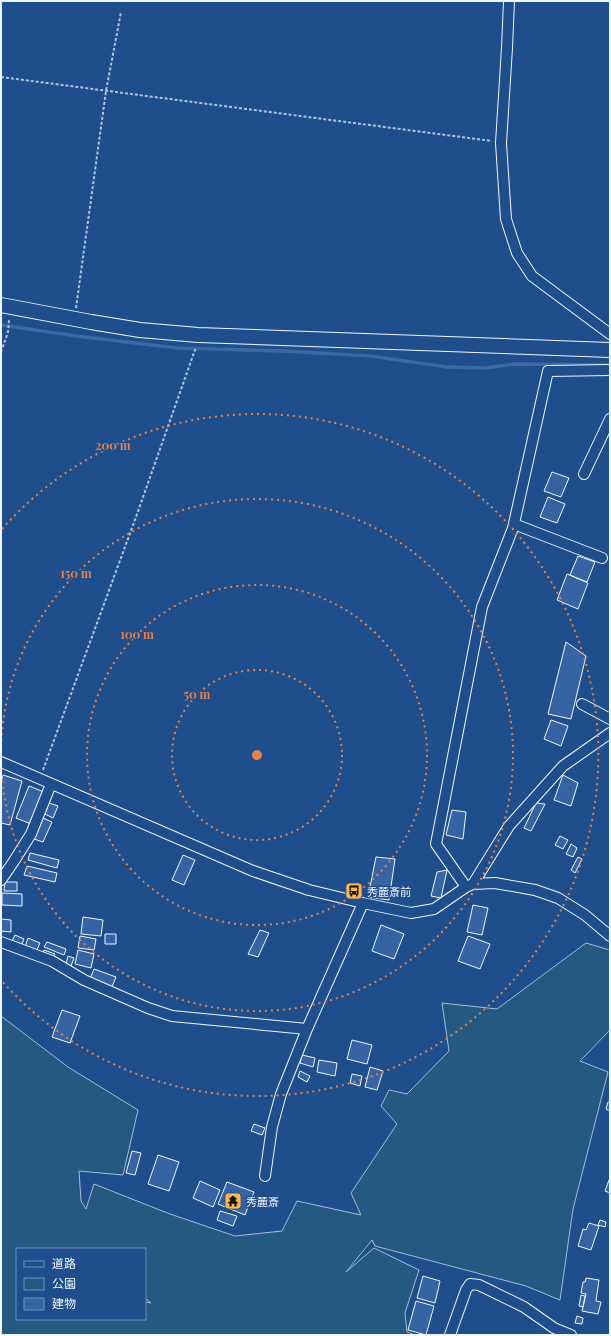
<svg xmlns="http://www.w3.org/2000/svg" width="611" height="1336" font-family="'Playfair Display','Noto Sans JP',serif">
<style>
.green{fill:#245a82;stroke:#a8bbd7;fill-rule:evenodd}
.lines{fill:none;stroke-linecap:round;stroke-linejoin:round}
.stream{stroke:#3b69a3;stroke-width:3.5}
.building{fill:#3563a3;stroke:#f2f6ff}
.street-casing{stroke:#f2f6ff;stroke-width:12}
.secondary-casing{stroke:#f2f6ff;stroke-width:16}
.path{stroke:#b3c4dc;stroke-width:2;stroke-dasharray:3 2;stroke-linecap:butt}
.street{stroke:#1f4e8c;stroke-width:10}
.secondary{stroke:#1f4e8c;stroke-width:14}
.ring{fill:none;stroke:#ea8049;stroke-width:2;stroke-dasharray:2 4}
.labels{text-anchor:middle;dominant-baseline:central;stroke-width:3;stroke-linejoin:round;paint-order:stroke}
.poi-label{font-size:11px;fill:#f2f6ff;stroke:#1f4e8c;text-anchor:start}
.centre{fill:#ea8049;stroke:#1f4e8c;stroke-width:2}
.ring-label{font-size:12px;text-anchor:middle;font-weight:bold;fill:#ea8049;stroke:#1f4e8c;stroke-width:3;stroke-linejoin:round;paint-order:stroke}
</style>
<rect width="100%" height="100%" fill="#1f4e8c"/>
<path class="green" d="M586,943L610,950V1030L580,1061L608,1072L573,1209L560,1300L526,1286L375,1246L372,1240L346,1272L374,1248L419,1270L405,1313L407,1332L415,1335H1V1016L68,1067L138,1110L123,1175L79,1171L81,1201L86,1209L94,1184L170,1214L235,1236L282,1231L297,1201L361,1215L351,1193L397,1124L381,1106L389,1090L407,1094L449,1051L442,1003L497,1009ZM17,1249H145V1298L151,1303L145,1302V1319H17Z"/>
<g class="lines">
<path class="stream" d="M1,325L76,336L178,348L283,351L370,356L447,367L484,368L515,364L610,365"/>
</g>
<path class="building" d="M552,472L569,478L561,497L544,491Z
M548,497L565,504L557,523L540,517Z
M578,556L595,562L587,582L570,575Z
M567,574L588,583L578,609L557,600Z
M566,642L586,656L571,719L548,714Z
M551,720L568,726L561,746L544,739Z
M3,775L22,781L10,825L1,823V782Z
M563,775L578,783L571,806L554,800Z
M29,786L44,792L31,824L16,818Z
M49,803L58,806L53,818L45,814Z
M536,803L545,804L531,831L524,828Z
M452,810L466,812L463,839L446,835Z
M43,818L52,822L43,842L34,839Z
M560,836L568,840L563,849L555,845Z
M571,844L577,848L573,857L566,854Z
M30,853L59,860L57,868L28,860Z
M183,855L195,860L184,885L172,880Z
M376,857L395,859L389,900L368,897Z
M578,857L582,859L575,873L571,870Z
M27,866L57,873L55,882L24,875Z
M447,870L441,898L431,896L437,872Z
M5,882H17V891H4Z
M2,893L22,894V906L2,905Z
M473,905L488,908L482,935L467,932Z
M83,917L103,920L101,936L81,934Z
M1,919L11,920V932L1,931Z
M381,925L404,934L394,959L372,951Z
M260,930L269,933L258,957L248,954Z
M105,934H116V944H105Z
M15,935L24,939L22,944L12,941Z
M80,936L96,939L94,950L78,948Z
M468,936L490,944L480,969L458,961Z
M28,938L40,943L36,952L25,947Z
M47,942L66,949L64,955L44,947Z
M44,950L55,954L52,959L42,955Z
M78,950L94,954L91,968L75,964Z
M68,956L74,958L71,966L66,964Z
M94,969L116,977L112,987L90,979Z
M62,1010L80,1016L70,1043L52,1037Z
M352,1040L372,1045L367,1064L347,1059Z
M302,1055L315,1058L313,1067L300,1063Z
M319,1060L337,1063L335,1076L317,1072Z
M370,1067L383,1071L377,1090L365,1087Z
M300,1071L310,1076L307,1082L298,1077Z
M352,1074L362,1076L360,1086L350,1083Z
M608,1102H610V1111L606,1109Z
M254,1124L265,1128L262,1135L251,1131Z
M132,1151L141,1153L135,1175L126,1173Z
M158,1155L179,1162L169,1191L148,1184Z
M609,1180L610,1181V1193L605,1191Z
M200,1181L220,1190L213,1207L193,1198Z
M227,1182L254,1192L245,1215L218,1204Z
M220,1211L237,1216L233,1226L217,1220Z
M600,1220L606,1222L605,1227L598,1225Z
M589,1223L599,1226L591,1250L578,1246L583,1229L586,1230Z
M423,1276L440,1281L435,1303L417,1298Z
M586,1278L599,1280L596,1301L601,1302L598,1314L582,1311L586,1294L581,1293L583,1282H585Z
M581,1295L585,1296L583,1307L579,1306Z
M416,1301L434,1306L426,1335L408,1330Z
M577,1316L583,1318L582,1324L575,1323Z"/>
<g class="lines">
<g class="street-casing">
<path id="street" d="M509,1L507,48L501,143L506,219L517,253L532,276L610,334
M584,474L610,419
M514,524L602,558
M582,704L610,719
M1,762L253,871L309,890L363,903L411,913L434,909L466,887L473,884L495,883L535,890L558,898L585,915L610,936
M1,880L14,861L31,834L51,784
M473,884L509,826L563,766L610,733
M466,887L436,844L482,607L513,528L548,371L610,370
M1,942L52,961L84,980L148,1008L172,1016L307,1029
M265,1176L272,1127L281,1094L307,1029L363,903
M450,1335L466,1290L470,1284L479,1285L524,1307L554,1328L571,1335"/>
</g>
<g class="secondary-casing">
<path id="secondary" d="M1,305L91,322L140,330L198,335L610,350"/>
</g>
<path class="path" d="M1,77L492,141
M76,308L106,91L121,12
M1,352L8,332L9,320
M43,770L136,517L196,347"/>
<use href="#street" class="street"/>
<use href="#secondary" class="secondary"/>
</g>
<g class="ring">
<circle cx="257" cy="755" r="85"/>
<circle cx="257" cy="755" r="170"/>
<path d="M1 753A256 256 0 1 1 1 757"/>
<path d="M2 529A341 341 0 1 1 2 981"/>
</g>
<defs>
<g id="bus-square" transform="scale(0.9)"><rect x="-9" y="-9" width="18" height="18" rx="4" fill="#ffb74d" stroke="#1f4e8c"/><path d="M-5-6H5V4H4V6H2V4H-2V6H-4V4H-5ZM-3.5-4V0h7V-4ZM-3.5 1.2v1.5H-2V1.2ZM2 1.2v1.5H3.5V1.2Z" fill="#111"/></g>
<g id="temple-square" transform="scale(0.9)"><rect x="-9" y="-9" width="18" height="18" rx="4" fill="#ffb74d" stroke="#1f4e8c"/><path d="M0-6L5-2H3V0L6.5 2.5H4V6H1.5V3h-3V6H-4V2.5H-6.5L-3 0V-2H-5Z" fill="#111"/></g>
</defs>
<g fill-rule="evenodd">
<use href="#bus-square" x="354" y="891"/>
<use href="#temple-square" x="233" y="1201"/>
</g>
<g class="labels">
<g class="poi-label">
<text x="367" y="891">秀麓斎前</text>
<text x="246" y="1201">秀麓斎</text>
</g>
</g>
<circle cx="257" cy="755" r="6" class="centre"/>
<g class="ring-label">
<text x="113" y="450">200 m</text>
<text x="76" y="578">150 m</text>
<text x="137" y="639">100 m</text>
<text x="197" y="699">50 m</text>
</g>
<rect width="611" height="1336" fill="none" stroke="#f2f6ff" stroke-width="4"/>
<rect x="16" y="1248" width="130" height="72" fill="#1f4e8c" stroke="#7391ba"/>
<rect x="24" y="1261" width="20" height="6" fill="#1f4e8c" stroke="#7391ba"/>
<text x="52" y="1268" font-size="12" fill="#f2f6ff">道路</text>
<rect x="24" y="1278" width="20" height="12" fill="#245a82" stroke="#7391ba"/>
<text x="52" y="1288" font-size="12" fill="#f2f6ff">公園</text>
<rect x="24" y="1298" width="20" height="12" fill="#3563a3" stroke="#7391ba"/>
<text x="52" y="1308" font-size="12" fill="#f2f6ff">建物</text>
</svg>
